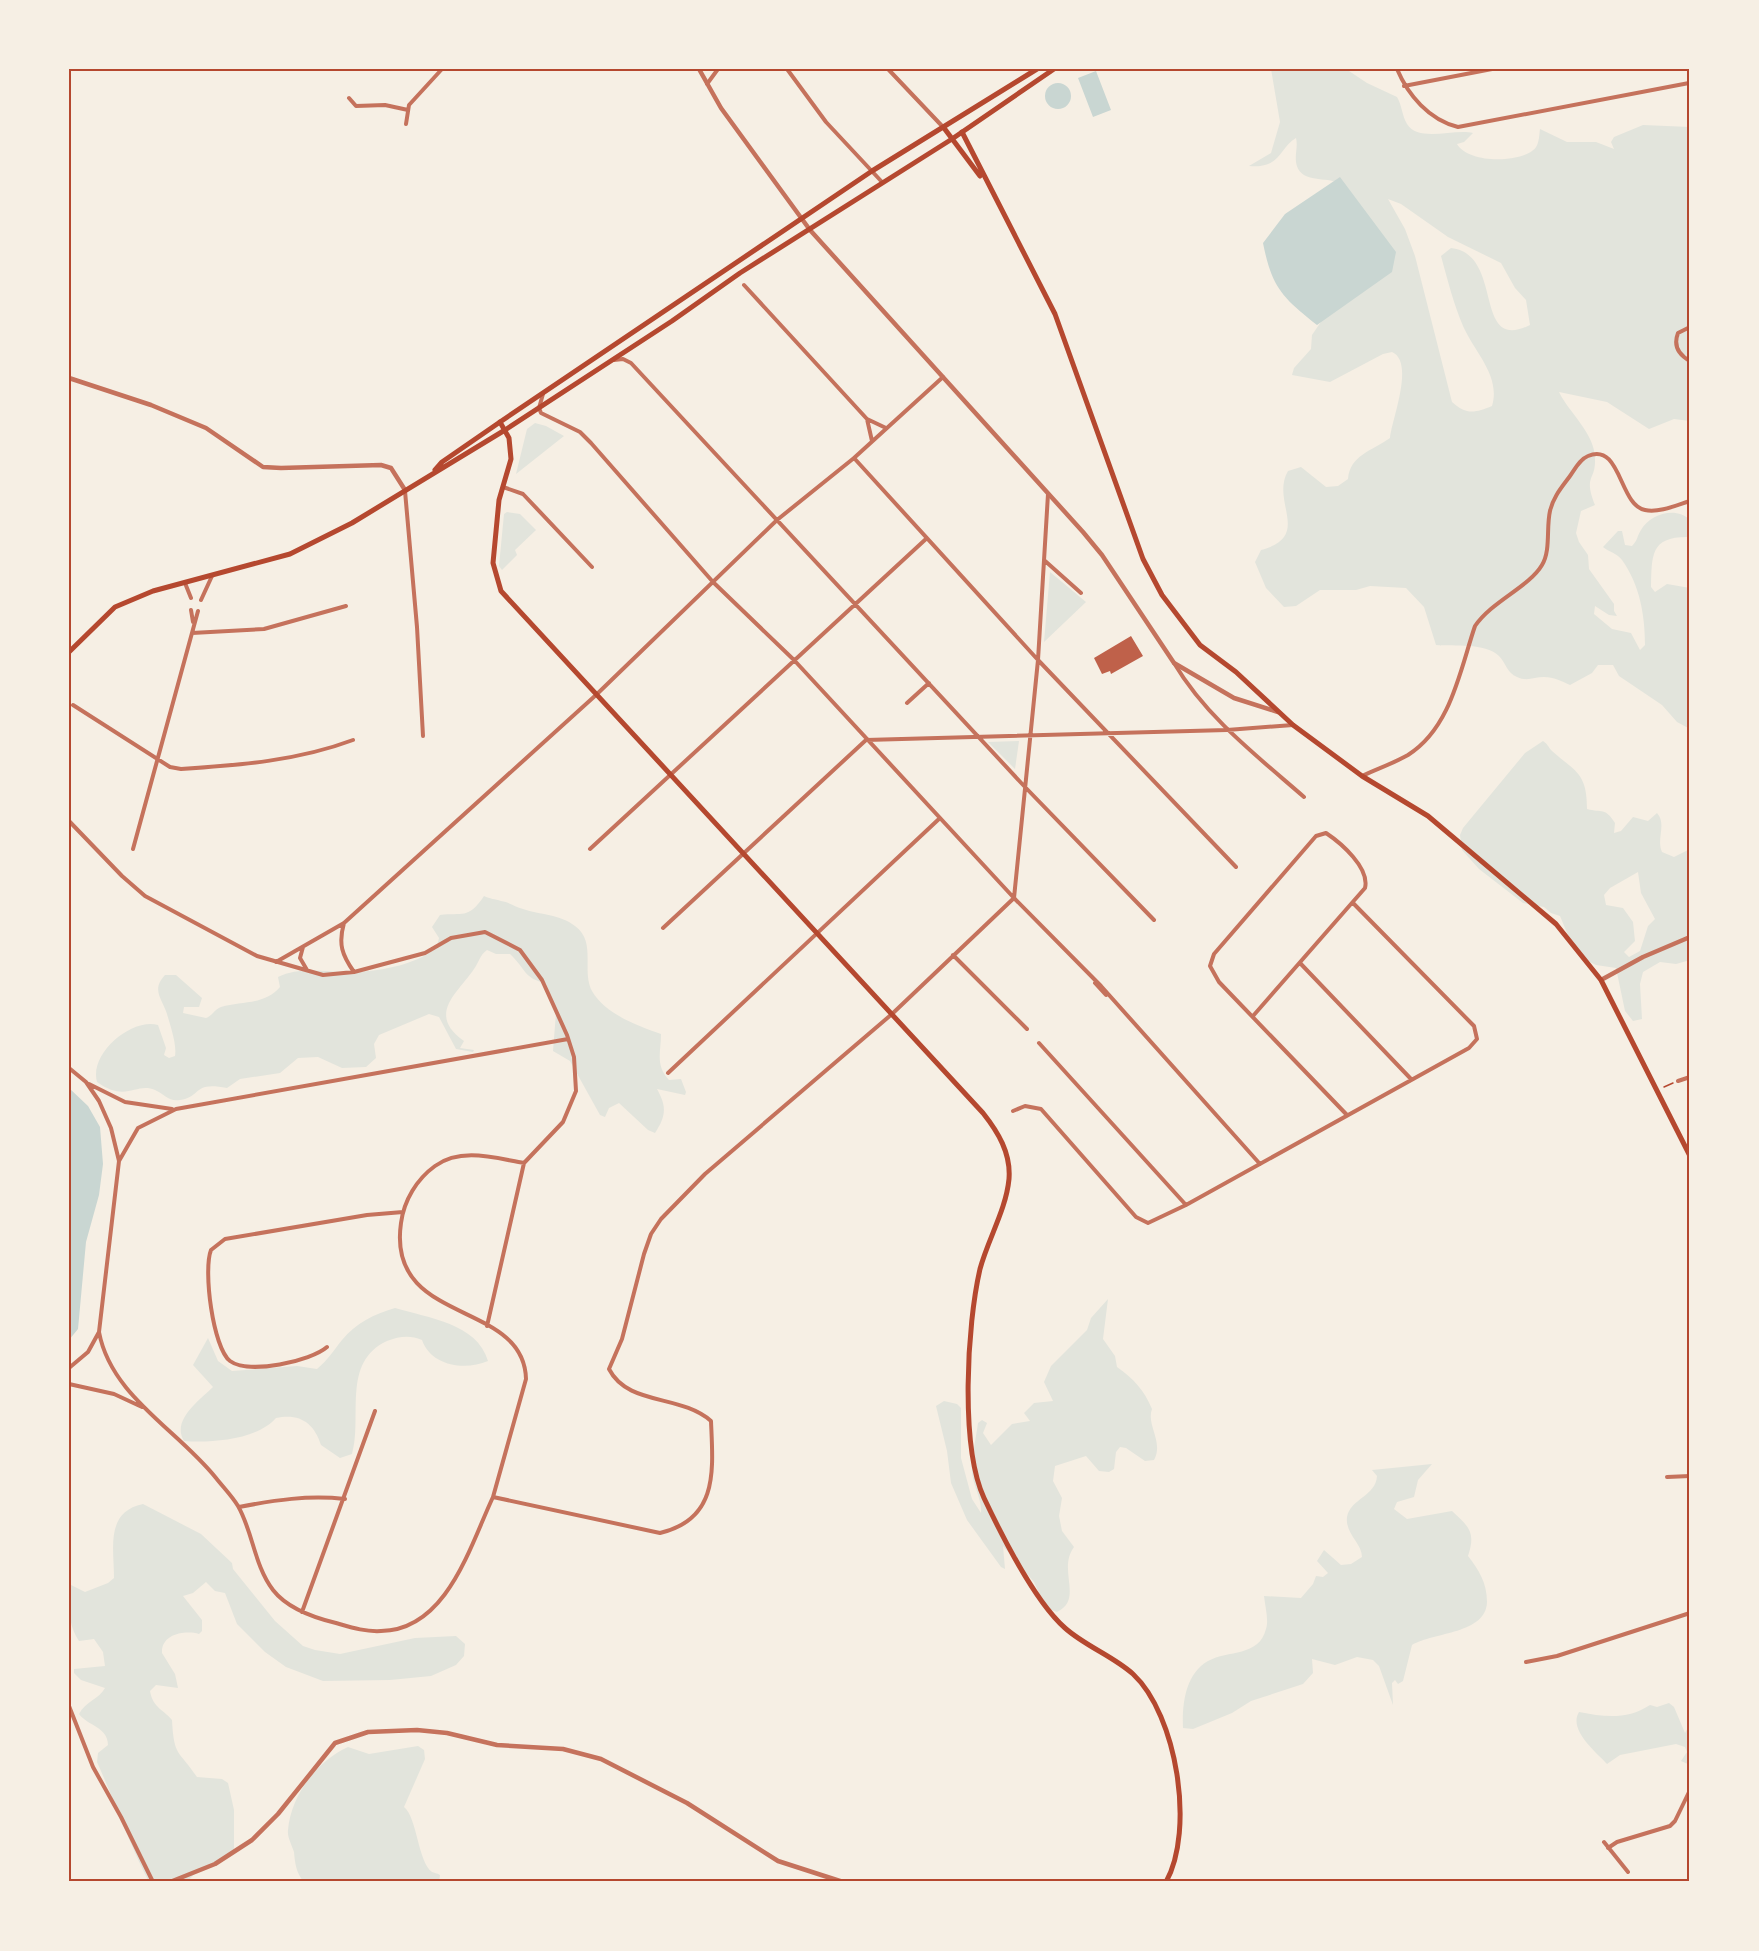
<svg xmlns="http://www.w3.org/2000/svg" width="1759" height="1951" font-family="Montserrat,sans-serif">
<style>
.green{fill:#e2e4dc;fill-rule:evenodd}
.water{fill:#c9d6d2}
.building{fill:#bf614a}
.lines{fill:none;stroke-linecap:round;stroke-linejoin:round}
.path{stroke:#b5482f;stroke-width:1.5}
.minor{stroke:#c5725c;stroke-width:4}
.tertiary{stroke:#c5725c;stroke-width:4.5}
.secondary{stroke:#b5482f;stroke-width:5}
.primary{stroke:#b5482f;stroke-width:5}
.neatline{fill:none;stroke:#b5482f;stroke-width:2}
</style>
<rect width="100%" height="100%" fill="#f6efe4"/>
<path class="green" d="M1271,69H1346L1367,83L1397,97C1402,105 1402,116 1407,124C1419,143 1455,128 1473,133L1464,142L1457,144C1468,163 1515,163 1532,151C1539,147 1539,137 1540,129L1567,142H1596L1614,149L1611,142L1614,137L1643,125L1690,127V421L1674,419L1649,429L1607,402L1559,392C1569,413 1595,433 1595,459C1596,481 1583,475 1595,505L1581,511L1576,533L1579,542L1588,555L1589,569L1614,604V611L1617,616L1609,615L1595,606L1594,614L1612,629L1631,633L1640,650L1645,645C1645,616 1640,585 1622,560C1617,553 1609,552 1603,547L1618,531H1622L1625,545L1632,546C1638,540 1637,536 1641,530C1650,514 1676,506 1690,520V537C1650,536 1652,555 1651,587L1655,592L1667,584L1690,588V729L1677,722L1662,705L1619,676L1613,665H1598L1592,673L1570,685C1561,681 1554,677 1544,677C1534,677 1527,682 1517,677C1507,673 1506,663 1499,656C1484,642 1455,647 1436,645L1424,607L1406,588L1370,586L1356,590H1320L1296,606L1284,607L1266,588L1255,562L1261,550C1313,536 1270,502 1288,471L1301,467L1326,487L1338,486L1348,479C1350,455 1372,451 1390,438C1392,419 1415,362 1392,352L1383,354L1330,382L1292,375L1294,368L1311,349L1312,335L1333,304L1336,182C1323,177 1299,183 1296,162C1295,153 1298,146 1296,138C1279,148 1281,169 1249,166L1271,153L1280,122ZM1388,199L1401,204L1448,237L1501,263L1515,288L1526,300L1530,325C1472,354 1505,254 1451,248L1441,256C1447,278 1454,305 1463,326C1475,353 1501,376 1492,406C1475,413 1466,415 1452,402L1415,256L1405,229Z
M535,423L546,426L564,436L516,474L527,429Z
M507,512L520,514L536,530L515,550L517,555L502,570L499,566L504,514Z
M1050,572L1086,602L1044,642Z
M1019,741L1015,769L988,742Z
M1543,741C1548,744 1548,747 1552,751C1576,772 1587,773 1587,809C1602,813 1605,807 1615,823L1614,833L1621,831L1633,817L1648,821L1657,813C1667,824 1656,839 1662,852L1674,857L1690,849V960L1676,964L1660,962L1643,972L1640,984L1642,1019L1633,1021L1625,1011L1616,968L1596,965L1588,961L1570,940L1560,916L1551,913L1544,907L1523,903L1479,869L1462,850L1460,835L1463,828L1525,753ZM1638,872L1641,893L1655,919L1648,926L1640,951L1629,957L1624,952L1635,941L1633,922L1623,908L1606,905L1604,895L1610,888Z
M484,896C490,899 495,899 501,901C509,902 515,907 523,909C540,915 560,914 575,926C597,942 581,970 592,991C605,1014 638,1026 661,1034C661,1052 655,1065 669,1080L681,1079L686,1092L685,1095L657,1089C667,1107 666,1116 655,1133L648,1130L619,1103L609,1108L605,1117L600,1115L570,1061L553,1051L556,1013L546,983C524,979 526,969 510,954H496L487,950C480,955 479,962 474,969C458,993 426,1014 464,1041L460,1048L474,1050L473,1052L456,1049L439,1017L429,1014L379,1035L374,1044L376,1058L366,1067L342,1068L318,1057L298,1058L280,1073L240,1079L227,1088C192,1081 202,1097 180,1100C169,1102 164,1094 155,1090C136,1082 126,1103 97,1082C89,1054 131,1018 158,1025L166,1048L164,1055L169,1058L175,1056C177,1044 170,1025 167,1014C162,998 151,990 165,975H176L202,998L199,1007H184L183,1013L206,1018C212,1016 215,1009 221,1007C242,1001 265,1005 280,987L278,977C303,965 331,974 357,972C380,971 421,964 437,946L439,938L432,927L440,915C462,912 468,920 484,896Z
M1108,1299L1103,1339L1115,1356L1117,1367C1134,1379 1144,1390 1152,1409C1146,1425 1164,1442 1154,1460L1145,1461L1126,1448L1120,1447L1116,1452L1114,1469L1109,1472L1099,1471L1086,1456L1055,1466L1053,1481L1062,1498L1059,1516L1062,1531L1074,1547C1057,1570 1084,1599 1057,1612L1046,1608L1034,1582L1003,1546L1005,1569L1001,1567L967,1520L951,1483L947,1451L936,1406L944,1401L957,1404L961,1408V1458L972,1499L981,1513C982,1498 973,1487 972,1471C972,1455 976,1438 978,1423L982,1420L987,1423L983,1433L991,1445L1012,1424L1030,1421L1024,1413L1034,1403L1053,1401L1044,1382L1051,1366L1087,1330L1091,1318Z
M395,1308C428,1318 477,1323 488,1361C465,1371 431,1366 422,1340C410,1335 400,1336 387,1341C341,1362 363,1418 352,1454L340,1458L321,1445C314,1423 300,1413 276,1418C257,1440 211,1443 184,1441C171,1420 200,1400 213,1387L193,1365L208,1338L218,1361L232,1371L297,1366L317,1369C328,1360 333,1351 342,1340C356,1323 374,1314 395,1308Z
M1432,1464L1418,1480L1414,1497L1397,1502L1394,1509L1407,1519L1452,1511C1469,1527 1476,1532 1468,1556C1479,1570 1487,1583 1487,1602C1486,1634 1434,1632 1412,1645L1403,1681L1398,1684L1395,1680L1392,1683L1393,1705L1379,1666L1373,1660L1357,1657L1335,1665L1312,1659L1313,1673L1303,1684L1251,1701L1232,1713L1193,1729L1183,1728C1182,1705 1185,1674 1208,1661C1228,1650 1259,1657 1266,1629C1269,1620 1265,1606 1264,1596L1301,1598L1313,1584L1316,1576L1323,1577L1328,1573L1317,1561L1324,1550L1341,1565L1351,1564L1362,1557C1362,1543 1345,1534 1347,1517C1350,1499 1376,1496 1377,1476L1372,1470Z
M143,1504L201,1534L232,1563L233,1569L275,1621L303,1646L315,1650L340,1654L415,1638L456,1636L465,1644L464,1656L456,1665L431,1676L390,1680L323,1681L286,1667L265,1652L237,1624L225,1593L215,1591L206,1582L193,1593L183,1596L202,1620V1631L199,1634C185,1630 161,1634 162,1653L175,1674L178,1688L156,1685L150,1691C153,1708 163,1709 172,1720C174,1757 178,1749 197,1777L222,1779L228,1783L234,1810V1849L229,1855L198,1870L187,1882H149C129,1843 115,1802 97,1762L98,1753L108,1745C108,1727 88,1726 79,1714C86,1701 99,1699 105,1688L81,1680L74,1673V1669L105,1666L103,1652L94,1639L79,1641C67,1623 69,1605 69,1584L85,1592L108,1583L114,1578C114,1548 105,1512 143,1504Z
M1669,1703L1674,1707L1685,1733L1690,1724V1765L1681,1761L1687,1752L1685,1747L1676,1744L1620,1755L1607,1764C1596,1752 1568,1730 1579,1712C1605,1717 1627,1720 1650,1705L1657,1707Z
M418,1746L424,1750L425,1759L404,1807C417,1817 418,1862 432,1872C434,1873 437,1873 440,1875L439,1882H304C296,1873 295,1863 294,1852C292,1845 287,1837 288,1830C291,1795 317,1761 348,1747L369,1754Z"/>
<path class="water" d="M1096,71L1111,110L1093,117L1078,78Z
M1045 96a13 13 0 1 1 26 0a13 13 0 1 1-26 0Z
M1340,177L1396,252L1392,272L1317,325C1282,297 1272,288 1263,243L1285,214Z
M69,1088L88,1106L100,1127L103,1164L99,1195L86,1242L78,1329L69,1340Z"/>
<path class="building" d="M1131,636L1143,656L1111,674L1110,671L1102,674L1094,658Z"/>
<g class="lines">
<path class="path" d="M1664,1087L1673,1083"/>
<path class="minor" d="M787,69L826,122L882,182
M888,69L943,127
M1397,69C1408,95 1429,120 1458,127L1689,83
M707,84L718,69
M1404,86L1492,69
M349,98L356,106L385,105L408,110
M406,124L409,105L442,69
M744,285L867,419L872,441
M1690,327L1678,333C1673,346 1679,355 1690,361
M614,360L623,359L631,363L1025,787L1154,920
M543,394L539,408L541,413L580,432L591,443L713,582L794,660L1014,898L1101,986L1260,1164
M867,419L886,428
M854,458L1038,660L1236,867
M503,487L523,494L592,567
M405,491L417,627L423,736
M1044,560L1081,593
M185,583L191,598
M201,600L212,576
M191,610L193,622
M192,633L264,629L346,606
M1174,663C1206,717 1257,756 1304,797
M907,703L929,683
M73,705L170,767L181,769C240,765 297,761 353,740
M1362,776C1377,769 1394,763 1408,755C1451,728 1460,670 1475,626C1492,601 1529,587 1542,565C1551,550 1546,528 1550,511C1553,497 1562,487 1570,476C1575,469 1580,459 1588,456C1621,442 1619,505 1645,510C1659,513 1677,505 1690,501
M69,821L122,876L145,896L257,956L323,975L354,972L425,953L451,938L485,932L520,950L542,980L567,1035L574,1057L576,1091L563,1122L524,1163L487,1326
M133,849L198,611
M590,849L927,538
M344,923C338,944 342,955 354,972
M663,928L866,740L1227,730L1293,725
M303,947L300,958L307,970
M953,955L1027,1029
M276,962L344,923L596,695L777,520L854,458L943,377
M1300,963L1411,1079
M1095,983L1106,995
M1253,1016L1365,888C1370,868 1341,843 1326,833L1316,836L1214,954L1210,966L1219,982L1347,1115
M1039,1043L1186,1205
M69,1068L86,1082L99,1101L111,1128L119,1161L99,1332L88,1352L69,1368
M668,1073L940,818
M1678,1081L1690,1077
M89,1084L125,1102L172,1109
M1013,1111L1025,1106L1041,1109L1136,1217L1148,1223L1186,1205L1469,1048L1477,1039L1474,1026L1353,903
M119,1161L138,1128L176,1109L568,1039
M99,1332C111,1396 177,1429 216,1478C223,1487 232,1496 238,1506C253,1532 254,1565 273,1590C287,1608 315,1618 336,1623C350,1627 365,1632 381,1631C447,1630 470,1546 493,1497L660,1533C719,1519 713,1470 711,1421C680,1394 628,1406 609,1369L622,1339L644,1254L651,1234L661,1219L705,1174L892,1014L1014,898L1038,660L1048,494
M327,1347C311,1361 249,1375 230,1361C213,1348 203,1270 211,1250L225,1239L367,1215L403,1212
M69,1384L114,1394L142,1407
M1667,1477L1690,1476
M493,1497L526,1379C524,1299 386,1326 401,1223C404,1200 417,1179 435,1166C461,1147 495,1158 524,1163
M239,1507C275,1500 308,1495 345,1499
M302,1612L375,1411
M1526,1662L1557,1656L1690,1613
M69,1706L93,1767L121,1817L153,1882
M1604,1842L1628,1872
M1608,1848L1617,1842L1670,1826L1675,1821L1690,1790"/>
<path class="tertiary" d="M699,69L721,108L810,230L1083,532L1102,555L1174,663L1234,698L1278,712
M69,378L151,405L206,428L263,467L281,468L381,465L391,468L405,490
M1601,980L1643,957L1690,937
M170,1882L215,1864L252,1840L278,1814L335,1743L368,1732L417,1730L447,1733L497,1745L563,1749L601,1759L687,1803L778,1861L843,1882"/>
<path class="secondary" d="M944,128L980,176
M962,132L1055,314L1143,559L1162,595L1200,645L1236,672L1293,725L1362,776L1428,816L1556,924L1601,980L1690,1156
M500,422L509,438L511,459L499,500L493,563L501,591L983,1113C998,1132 1011,1153 1009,1179C1006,1210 988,1239 980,1269C967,1325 960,1446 984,1498C1002,1536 1034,1601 1065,1628C1085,1646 1113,1656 1133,1674C1177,1715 1195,1830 1166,1882"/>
<path class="primary" d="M435,470L442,462L500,422L872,171L1037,69
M69,652L115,607L153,591L290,554L352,523L505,430L672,321L740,273L952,139L1054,69"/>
</g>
<rect width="1759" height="1951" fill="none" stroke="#f6efe4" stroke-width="141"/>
<rect x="70" y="70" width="1618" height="1810" class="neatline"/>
</svg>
